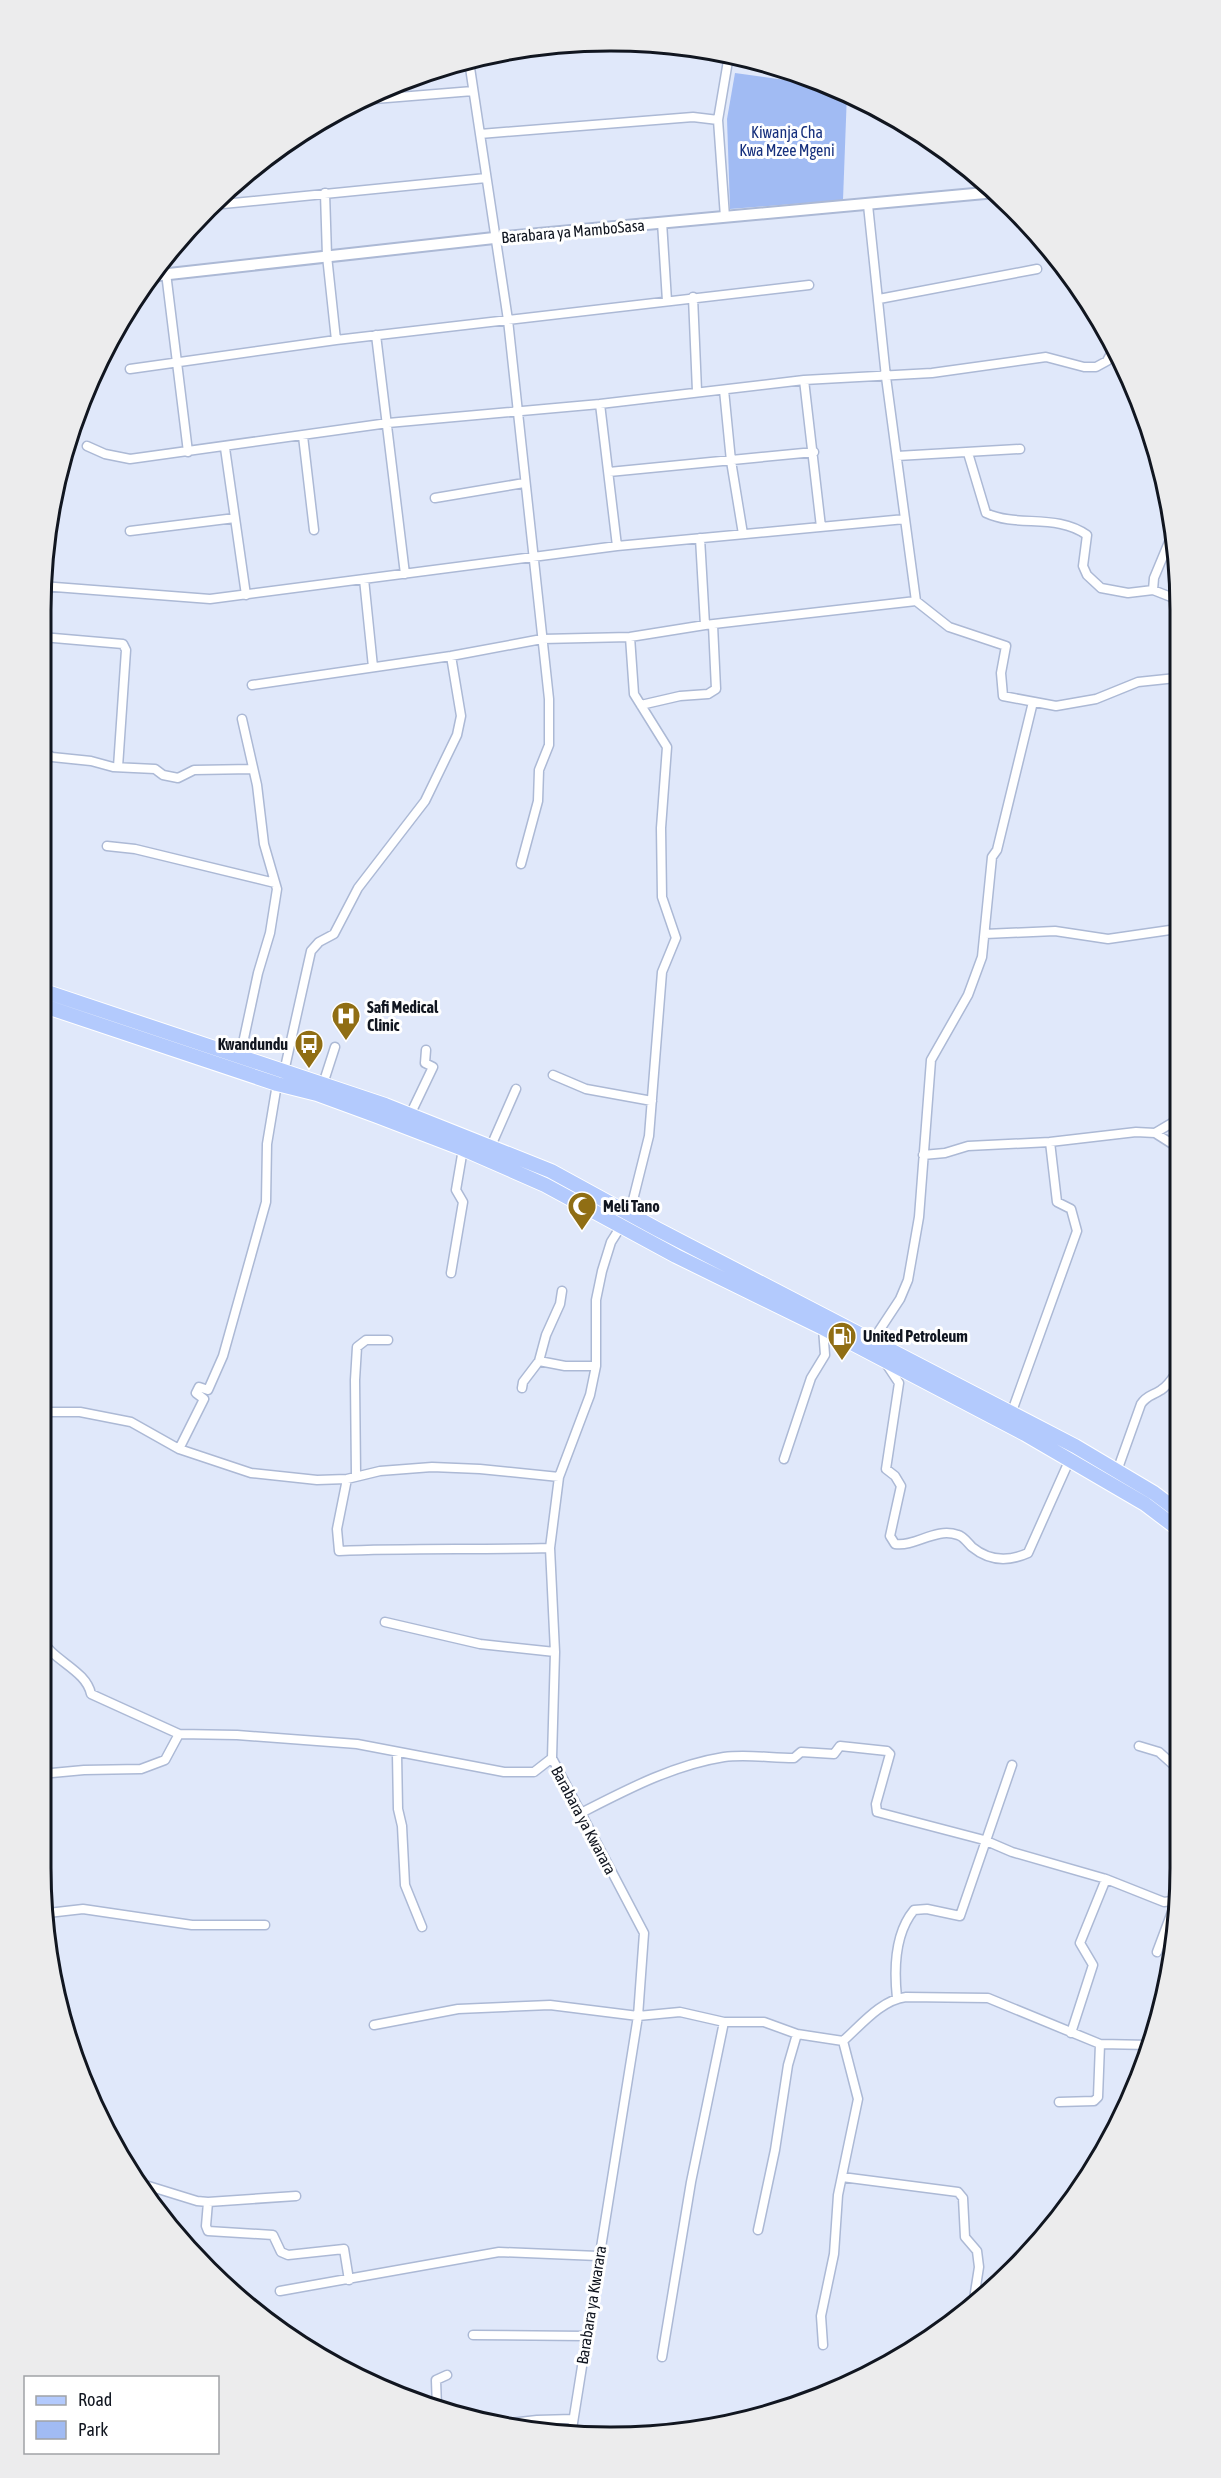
<svg xmlns="http://www.w3.org/2000/svg" width="1221" height="2478" font-family="'Asap Condensed',sans-serif">
<style>
.green{fill:#a1bbf3}
.lines{fill:none;stroke-linecap:round;stroke-linejoin:round}
.minor-casing{stroke:#acb9d5;stroke-width:11}
.tertiary-casing{stroke:#acb9d5;stroke-width:14}
.primary-casing{stroke:#fff;stroke-width:16}
.minor{stroke:#fff;stroke-width:8}
.tertiary{stroke:#fff;stroke-width:10}
.primary{stroke:#b3cafd;stroke-width:14}
.labels{text-anchor:middle;dominant-baseline:central;stroke-width:6;stroke-linejoin:round;paint-order:stroke}
.park-label{font-size:16px;fill:#16307d;stroke:#fff}
.street-label{font-size:16px;fill:#111620;stroke:#fff}
.poi-label{font-size:16px;font-weight:bold;fill:#111620;stroke:#fff;text-anchor:start}
.rim{fill:none;stroke:#111620;stroke-width:3}
</style>
<rect width="100%" height="100%" fill="#e0e8fa"/>
<path class="green" d="M735,73L828,86L847,93L843,200L730,209L727,119Z"/>
<g class="lines">
<g class="minor-casing">
<path id="minor" d="M535,46L536,45
M469,61L508,320L549,699V745L539,770L538,801L521,864
M362,100L473,91
M480,134L693,117L718,120
M325,193L327,256L336,340
M213,205L486,178
M868,205L886,377L916,601
M725,217L718,120L729,55
M662,222L667,301
M166,273L188,452
M693,297L697,391
M879,299L1037,269
M376,335L405,574
M130,369L336,340L809,285
M804,380L821,527
M724,390L731,461L743,534
M600,404L617,546
M303,436L314,530
M87,446L105,454L130,459L388,423L600,404L804,380L932,373L1046,357L1084,367H1096L1107,361L1113,350
M225,448L246,595
M968,453L986,513C1018,528 1056,513 1087,535L1083,566L1087,575L1101,588L1128,593L1153,590
M897,456L1020,449
M609,472L814,452
M435,498L524,483
M1174,530L1154,578L1153,590L1176,599
M130,531L235,518
M700,538L705,625
M364,579L373,667
M42,586L210,599L617,546L905,519
M42,605L44,587
M42,637L123,644L126,650L118,767
M252,685L451,656L542,639L630,637L705,625L916,601L949,627L1006,646L1001,673L1003,696L1056,706L1096,699L1138,682L1176,678
M641,705L680,696L708,694L716,689L713,625
M42,751L52,757L91,761L113,767L155,769L163,775L178,778L194,770L253,769
M107,846L135,849L275,883
M985,934L1055,931L1108,939L1177,929
M240,1057L258,973L270,933L277,889L264,844L257,785L242,719
M553,1075L586,1089L652,1101
M323,1084L335,1047
M410,1115L433,1067L425,1063L426,1050
M1155,1133L1177,1120
M491,1146L516,1089
M923,1155L945,1153L968,1146L1050,1142L1136,1132L1155,1133L1177,1147
M451,1273L463,1202L456,1190L463,1149
M871,1343L900,1299L908,1280L919,1217L931,1060L968,995L982,957L992,857L997,850L1033,702
M539,1361L565,1366H596
M887,1365L899,1383L886,1469L895,1476L901,1486L890,1536L895,1544C916,1547 935,1527 958,1535C963,1536 968,1543 972,1547C989,1561 1008,1562 1028,1553L1070,1459
M522,1388L523,1382L539,1361L546,1335L560,1304L562,1291
M41,1412H80L131,1422L179,1449L251,1473L317,1480L347,1479L380,1471L432,1467L480,1469L559,1477
M1011,1414L1077,1231L1071,1209L1057,1202L1050,1142
M179,1449L204,1399L196,1393L199,1387L208,1390L223,1356L266,1202L267,1144L277,1084L284,1072L311,951L319,942L334,934L358,888L425,801L457,735L461,716L451,656
M784,1459L811,1378L825,1355L823,1328
M1117,1471L1141,1404C1147,1395 1152,1396 1161,1390C1169,1385 1173,1377 1178,1370
M356,1475L355,1380L357,1347L366,1340H388
M347,1479L337,1529L339,1551C410,1548 479,1550 550,1548
M385,1622L480,1644L555,1652
M41,1639C53,1661 86,1670 91,1694L179,1734
M1139,1746L1159,1752L1179,1770
M397,1754L398,1809L402,1826L405,1885L422,1927
M41,1774L84,1770L141,1769L165,1760L179,1734L237,1735L357,1744L504,1772H534L552,1758
M581,1813C626,1790 673,1765 724,1757C747,1754 771,1758 794,1758L801,1752L834,1754L840,1746L887,1751L890,1754L876,1804L877,1812L984,1840L1012,1852L1106,1879L1164,1902L1179,1900
M48,1913L83,1909L192,1925H265
M1157,1952L1172,1912L1179,1901
M897,1998C894,1970 895,1933 914,1910L927,1909L960,1916L1012,1765
M374,2025L458,2009L550,2005L638,2016L680,2012L724,2022H764L797,2034L843,2041
M1071,2033L1093,1965L1080,1943L1106,1879
M843,2041C861,2025 881,2000 906,1997L988,1998L1100,2044L1150,2045
M1059,2102L1094,2101L1098,2097L1100,2044
M842,2177L958,2192L963,2198L965,2237L977,2251L979,2267L974,2299
M142,2184L197,2201L208,2202L206,2226L208,2231L273,2235L281,2252L288,2255L344,2249L349,2280
M208,2202L296,2196
M758,2230L775,2150L788,2065L797,2034
M280,2291L499,2252L598,2256
M473,2335L586,2336
M823,2345L821,2316L834,2254L838,2195L858,2099L843,2041
M662,2357L691,2182L724,2022
M437,2408L436,2380L447,2375
M493,2425L537,2420L573,2419
M572,2429L638,2016L644,1933L552,1758L555,1652L550,1548L559,1477L590,1395L596,1366V1300L602,1271L611,1242L630,1212L649,1136L662,972L676,938L662,897L661,828L667,747L634,694L630,637"/>
</g>
<g class="tertiary-casing">
<path id="tertiary" d="M151,276L494,238L996,192"/>
</g>
<g class="primary-casing">
<path id="primary" d="M41,990L385,1105L551,1171L657,1229L1075,1446L1154,1493L1178,1511
M41,1005L277,1084L317,1094L377,1116L463,1149L545,1185L676,1256L823,1328L1025,1434L1145,1504L1178,1529"/>
</g>
<use href="#minor" class="minor"/>
<use href="#tertiary" class="tertiary"/>
<use href="#primary" class="primary"/>
</g>
<defs>
<g id="hospital-pin" transform="scale(1.5)"><path d="M0 17L-7.5 6A9.5 9.5 0 1 1 7.5 6Z" fill="#906e14" stroke="#fff"/><path d="M-5-5h3v3.5h4V-5h3V5h-3V1.5h-4V5h-3Z" fill="#fff"/></g>
<g id="bus-pin" transform="scale(1.5)"><path d="M0 17L-7.5 6A9.5 9.5 0 1 1 7.5 6Z" fill="#906e14" stroke="#fff"/><path d="M-5-6H5V4H4V6H2V4H-2V6H-4V4H-5ZM-3.5-4V0h7V-4ZM-3.5 1.2v1.5H-2V1.2ZM2 1.2v1.5H3.5V1.2Z" fill="#fff"/></g>
<g id="mosque-pin" transform="scale(1.5)"><path d="M0 17L-7.5 6A9.5 9.5 0 1 1 7.5 6Z" fill="#906e14" stroke="#fff"/><path d="M3.5-4.9A6 6 0 1 0 3.5 4.9A5 5 0 1 1 3.5-4.9Z" fill="#fff"/></g>
<g id="fuel-pin" transform="scale(1.5)"><path d="M0 17L-7.5 6A9.5 9.5 0 1 1 7.5 6Z" fill="#906e14" stroke="#fff"/><path d="M-5.5-6h7V0h2V4h1.3V-2.5L3-4.5l.8-.8L6-3V5H2.5V1h-1V6h-7ZM-4.2-4.7v3.2H.2V-4.7Z" fill="#fff"/></g>
</defs>
<g fill-rule="evenodd">
<use href="#hospital-pin" x="346" y="1016"/>
<use href="#bus-pin" x="309" y="1044"/>
<use href="#mosque-pin" x="582" y="1206"/>
<use href="#fuel-pin" x="842" y="1336"/>
</g>
<g class="labels">
<g class="park-label">
<text x="787" y="132">Kiwanja Cha<tspan x="787" dy="18">Kwa Mzee Mgeni</tspan></text>
</g>
<g class="street-label">
<text transform="translate(573 231) rotate(-5)">Barabara ya MamboSasa</text>
<text transform="translate(584 1820) rotate(62)">Barabara ya Kwarara</text>
<text transform="translate(591 2305) rotate(-81)">Barabara ya Kwarara</text>
</g>
<g class="poi-label">
<text x="367" y="1007">Safi Medical<tspan x="367" dy="18">Clinic</tspan></text>
<text x="288" y="1044" text-anchor="end">Kwandundu</text>
<text x="603" y="1206">Meli Tano</text>
<text x="863" y="1336">United Petroleum</text>
</g>
</g>
<path d="M0 0H1221V2478H0ZM610 51H611A559 559 0 0 1 1170 610V1868A559 559 0 0 1 611 2427H610A559 559 0 0 1 51 1868V610A559 559 0 0 1 610 51Z" fill="#ececed" fill-rule="evenodd"/>
<path class="rim" d="M610 51H611A559 559 0 0 1 1170 610V1868A559 559 0 0 1 611 2427H610A559 559 0 0 1 51 1868V610A559 559 0 0 1 610 51Z"/>
<rect x="24" y="2376" width="195" height="78" fill="#ffffff" stroke="#a0a2a6" stroke-width="1.5"/>
<rect x="36" y="2396" width="30" height="9" fill="#b3cafd" stroke="#a0a2a6" stroke-width="1.5"/>
<text x="78" y="2406" font-size="18" fill="#111620">Road</text>
<rect x="36" y="2421" width="30" height="18" fill="#a1bbf3" stroke="#a0a2a6" stroke-width="1.5"/>
<text x="78" y="2436" font-size="18" fill="#111620">Park</text>
</svg>
